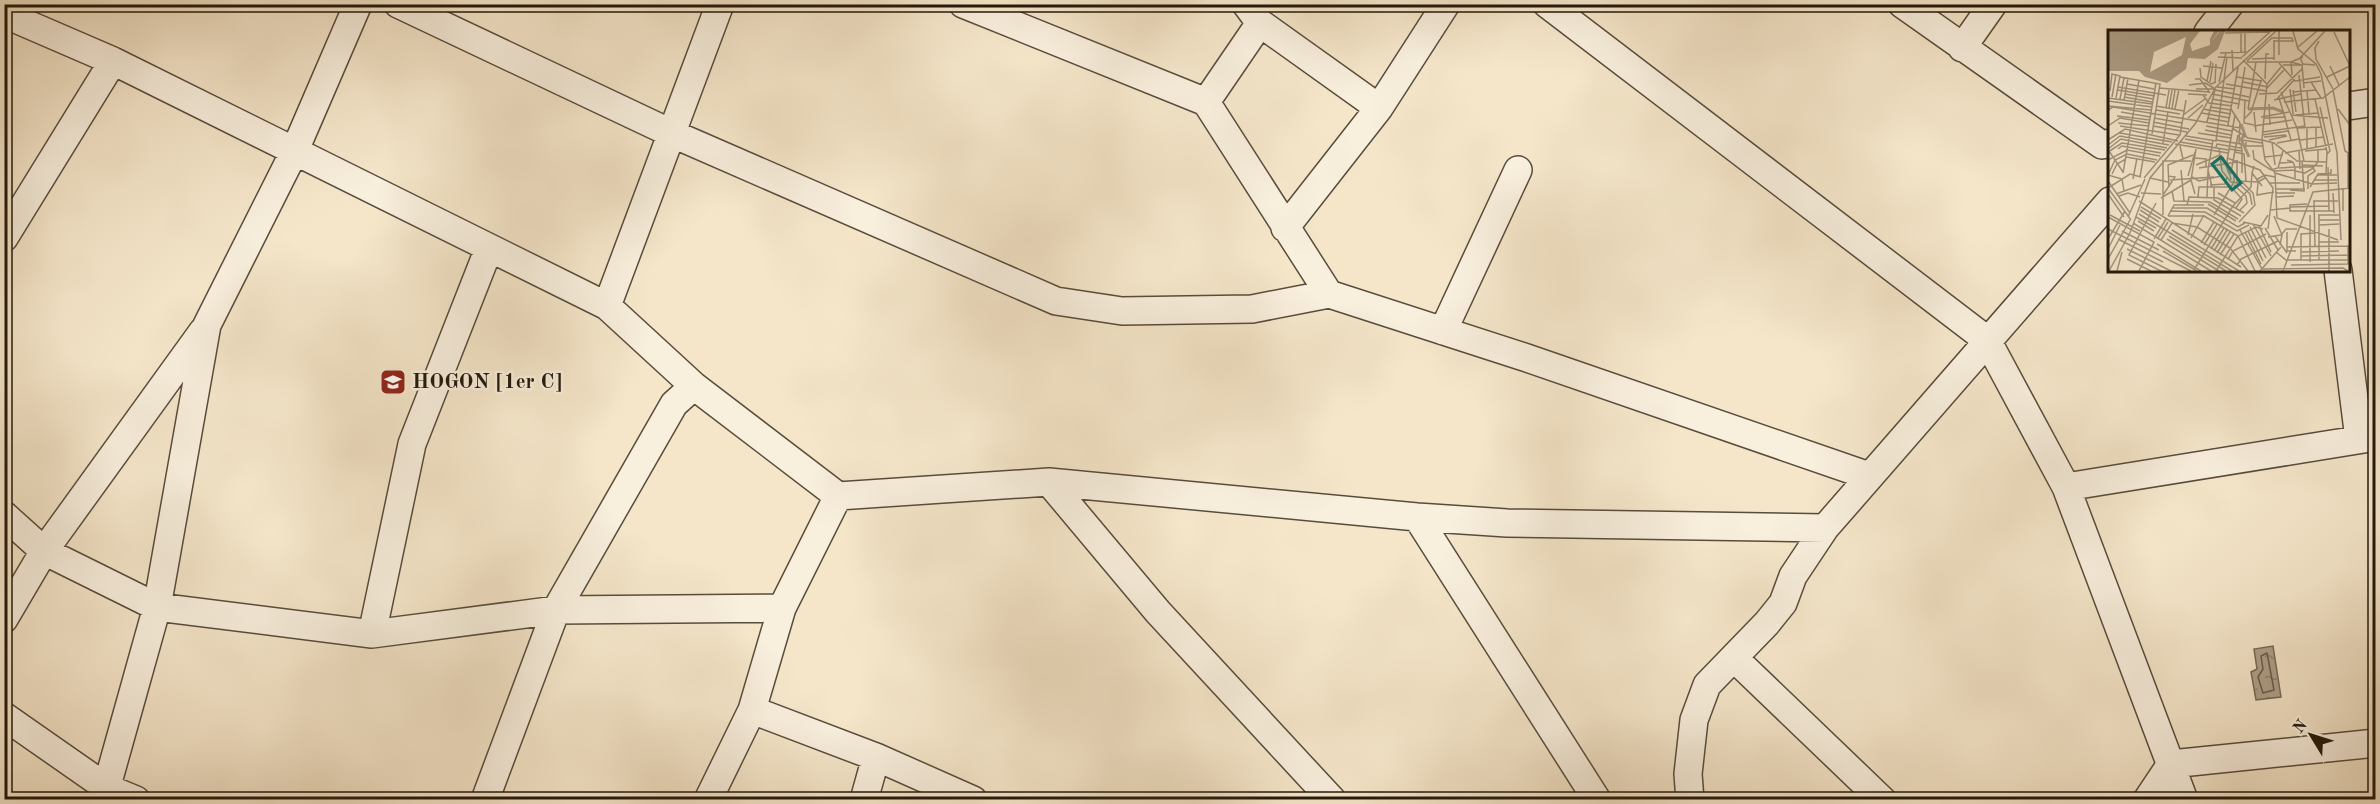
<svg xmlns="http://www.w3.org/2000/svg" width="2380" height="804" font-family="'Old Standard TT',serif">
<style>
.water{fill:url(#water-ripples);stroke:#766a57;stroke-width:1.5}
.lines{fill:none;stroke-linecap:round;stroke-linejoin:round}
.shore{stroke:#685c4a;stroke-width:1.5}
.street-casing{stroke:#584c3b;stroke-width:30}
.street{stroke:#f8efdd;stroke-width:27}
.labels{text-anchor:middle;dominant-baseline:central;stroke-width:5;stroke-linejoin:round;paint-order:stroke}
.poi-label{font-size:21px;font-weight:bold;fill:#23180b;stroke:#f8efdd;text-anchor:start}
.inset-river{fill:none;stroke:#aea089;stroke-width:3}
.inset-road{fill:none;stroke:#a1947e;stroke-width:1.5}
.view{fill:#0f766e;fill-opacity:0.15;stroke:#0f766e;stroke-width:3}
.inset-edge{fill:none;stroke:#23180b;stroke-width:3}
</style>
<defs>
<pattern id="water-ripples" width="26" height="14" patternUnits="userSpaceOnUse" patternTransform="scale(1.5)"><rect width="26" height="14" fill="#aea089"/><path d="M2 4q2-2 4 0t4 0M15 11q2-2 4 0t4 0" fill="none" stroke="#8d816e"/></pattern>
</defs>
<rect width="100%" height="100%" fill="#f5e6ca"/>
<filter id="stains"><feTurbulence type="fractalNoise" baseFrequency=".00333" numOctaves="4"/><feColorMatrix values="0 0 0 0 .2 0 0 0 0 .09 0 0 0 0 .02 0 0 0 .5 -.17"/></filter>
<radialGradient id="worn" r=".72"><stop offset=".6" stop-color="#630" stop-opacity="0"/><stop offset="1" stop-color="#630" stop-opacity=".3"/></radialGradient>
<path class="water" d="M2273,646L2281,697L2256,700L2251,672L2257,669L2254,649Z"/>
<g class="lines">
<path class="shore" d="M2267,653L2274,690L2263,693L2258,677L2263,669L2261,656Z"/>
<g class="street-casing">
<path id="street" d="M398,4L673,134L1056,301L1122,311L1252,309L1329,294
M963,4L1206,102L1329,294L1527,358L1869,476
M1246,4L1260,23L1379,108
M1547,4L1987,340L2066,487L2184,800
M1902,4L2102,145L2110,143
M4,14L113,61L607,306L694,386L838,496L1049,482L1417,517L1507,523L1825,528L2110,201
M2208,32L2230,4
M1962,48L1993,4
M1206,102L1260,23
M2348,106L2376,102
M1285,228L1379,108L1446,4
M4,238L113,61
M2338,270L2359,439
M607,306L720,4
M1443,331L1518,170
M1049,482L1158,612L1332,800
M2066,487L2376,437
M4,515L44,551L157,607L372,634L556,610L782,608
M1417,517L1597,800
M4,619L44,551L203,331
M372,634L412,444L489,248
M1734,658L1882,800
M752,710L876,757L973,800
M4,716L107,788L136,800
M2171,764L2376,743
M103,800L157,607L207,325L295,150L358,4
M485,800L556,610L674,404L694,386
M708,800L752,710L782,608L838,496
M864,800L876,757
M1690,800L1688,774L1694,720L1707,685L1767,623L1783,603L1793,576L1825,528
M2147,800L2171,764"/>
</g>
<use href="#street" class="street"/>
</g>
<defs>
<g id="school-square" transform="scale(1.35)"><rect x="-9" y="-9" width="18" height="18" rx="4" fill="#8f2418" stroke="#f8efdd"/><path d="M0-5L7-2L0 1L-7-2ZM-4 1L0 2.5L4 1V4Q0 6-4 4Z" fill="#fff"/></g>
</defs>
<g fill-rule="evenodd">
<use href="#school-square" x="393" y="382"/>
</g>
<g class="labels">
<g class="poi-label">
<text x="412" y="382">HOGON [1er C]</text>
</g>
</g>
<g transform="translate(2108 30)">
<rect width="242" height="242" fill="#f5e6ca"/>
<path d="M0,1H92L82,14L84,21L102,15V9L106,1H111L103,12L112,1H117L110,19L97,29L80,28L78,39L59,53L37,47L31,41H0ZM78,7L74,25L42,42L46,22Z" fill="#aea089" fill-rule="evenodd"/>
<path class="inset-river" d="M140,79L165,78L175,82M133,94L137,105L133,109L141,127"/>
<path class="inset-road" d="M185,1L190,19L208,34L213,44L229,123L233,210M137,2V22M226,2L242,36M117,3L161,2M133,3V22M166,10V30M166,11H185L184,8M211,11L207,18L208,29L225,59M190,17L209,1M124,20L125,41M112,23L140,22M171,25V1M110,27L134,28M134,27L163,1M144,29L166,28M135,30L159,54L154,110L157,130L167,143L169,188L230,210M139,31L164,8H184M139,32H183L195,27M171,33L187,51L212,47M175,35H194L196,58M207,35L195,34L192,28L217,1M95,36L114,38M222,36L231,55M92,38L93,47L103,54L108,52M184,45L183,32L194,35M191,45L197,98M12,47L52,54L44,104M129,47L154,51M219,47L242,36M87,49H92L102,63M157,49L158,24H161M99,51L103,31M102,52L105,33M107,52L108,34M111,52L118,23M135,52L160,57M203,52L213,68M195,53L213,51M19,54L46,59M118,54L158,61M159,54L173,37M81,55L97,53L106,58M10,57L58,65M109,57L127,59M51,58L101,62M159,58L176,40M88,59H106M182,59L185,84M10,60L47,66M185,60L188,82M225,60L237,121L242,124M2,61L4,44L12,46L8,68M199,61L201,83M173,62L189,98L196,131M185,62L208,60M17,64L45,69M80,64L99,65M104,64L141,71M151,64L169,63L194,39M95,65L101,73L124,76M4,67L8,44M16,67L44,72M0,68L44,74M171,68L178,91M12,69L16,48M104,69L131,74M169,69L186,50M207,69L219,122L218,143M16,70L20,48M137,70L136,93L146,95M166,70L193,64M0,71L44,77M176,72L215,68L242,47M161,74L162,95M0,76L43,80M48,76L76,81M102,77L123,80M212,77L222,121L219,124M58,78L61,60M61,78L64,60M64,79L67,60M67,79L71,59M95,79L123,84M123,79L132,93L131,114M130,79L137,37M140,79L148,32M230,79L242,95M0,80L5,77L133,98M48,80L72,84M13,82L42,87M146,82L148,102M94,83L122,88M75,85L97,69M183,85L220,88M188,85L210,83M9,86L42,90M153,87L181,82M46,88L74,93M80,88L95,75M100,88L121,92M156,88L178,87M136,89L143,82L153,51M45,92L81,99M99,92L107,60L141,67M178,92L183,110M10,93L41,96M120,95L130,37M0,96L12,88L41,93M12,96L71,105M45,96L79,102M98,96L124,101M146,96L184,90M124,98L140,108L154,110M189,98L213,97M199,98V119M208,98V117M97,100L123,105M155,102L197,96M12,103L64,112M90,103L123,108M154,105L180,101M78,106L108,111L119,27M156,107L178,105M77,109L105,114M0,110L17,99L70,111M108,110L133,114L134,121M134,110L154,113M154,110L166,113L189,131L219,132M161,110L179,106M192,110L216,107M72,112L121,120M138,112V116H155M164,112L167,135M55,113L60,82M169,113L191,109M67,114L120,123M0,115L12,106L61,115M72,116L75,129L85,125M108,117L109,114L133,118M111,118L114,141L123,152L130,153L142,164L144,175M0,119L13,109L59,118M10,119L14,116L53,123M121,119L134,121V143M145,120L146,129L163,140L170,138L175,121M191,120L192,139M1,121L15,142M197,121L219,119M0,122L14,113L57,120M127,122L136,124L138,151M177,123L225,114M240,124V158M18,127L47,132M115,127L121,144M156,127L175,125M87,128L98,129V137M119,128L152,140L165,158L160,199M0,130L19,120L52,126M129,130V151L150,152M172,133L185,132L179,130M88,135L112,125M194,135L215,136M146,136L144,143L154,156M220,137L221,181M91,138L129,132M171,138L187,137L185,132M73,140L76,171M166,141L187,140M187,141L197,143L204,139L210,132V120M123,142L130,105M15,143L31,50M167,143L204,154L229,153M4,144L9,134L18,129M0,145L7,130L19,124L49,130M0,145L14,149L16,161M210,145H229M80,146L87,122M32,147L48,53M84,147L91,151L113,146M36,148L72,105L78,70M42,148L60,152M157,148L150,152L149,165L166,162M25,149L29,128M187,149V137H206M62,150L106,147M123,150L119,131L127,85M148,150L157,145L167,147M207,150H229M0,151L22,183M161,153H192M102,155L117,154L119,147M126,155L138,166L139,173L132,180M61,157L60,135L75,129M104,157L100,140L105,110M106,157V170L133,186M202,157L210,144L223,143V139M0,158L22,144L33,147M0,158L23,190M168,159H197M200,159V146L207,141L205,138M235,159V181M182,160L196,161L194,131M64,161L66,171L102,172L130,189M33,163L53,164M110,163L127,173M168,163H187M225,163L226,183M0,164L16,187M8,164L33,155M87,164L83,150L88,119M55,165L67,147L60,146M11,166L20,163L32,167M90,167L91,157H123L134,169L128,178M99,167L100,140M168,167L186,166M53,168L83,150M31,171L133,237M205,171H230M206,171L207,217M48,173L21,225L53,241M100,174L128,191M199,174L182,175V181H226M79,175L81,167L110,168L136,183M33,177L53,189M182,177L221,176M65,178H99L130,197L137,193M32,180L51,192M162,180L182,178M62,181L97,182L129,201L141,195M31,184L124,241M2,185L32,201M55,185V131H83M106,185L126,152V143H121M202,185V232M210,185H231M211,185V230M60,186L66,175H96M60,186H95M96,186L130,206L147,241M166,186L174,205L172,215M0,187L46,212L31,241M20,187L37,149M28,187L48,198M211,190H231M30,191L46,201M131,192L147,175L145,163L134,152M135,192L153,196L160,185M25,193L103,241M145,194L163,226M211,195L231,194M151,196L163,222M142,197L158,228M157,198L170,220M0,199L83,241M221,199V241M64,200L131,241M132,200L154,239L235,238L240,241M14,201L51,220M140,201L155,231M137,202L153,234M179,202V221H188M80,205L85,184M61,206L118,241M167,206L179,223M160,207L173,205L178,199H189M50,208L60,192M83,208L96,185M0,209L17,181M10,209L55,232M46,209L58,189M59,209L111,241M53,210L64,193L89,197L122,218L140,241M211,212H231M93,213L106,192M49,214L93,241M96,215L109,194M179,217L240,216M0,219L12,195M19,219L63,241M103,219L116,198M55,221L89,241M106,221L119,200M168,222L178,230H240M194,222L231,221M109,223L122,202M112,225L126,204M193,226L240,225M0,229L22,190M19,229L43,241M120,229L125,221L158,204M193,230V204L208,203M129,235L133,229L170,211M183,235L240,234V215M86,240L125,176L143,157L144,143M1,241L22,203L42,148L87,94L108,57L168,1M9,241L14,222M108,241L130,206L148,197L155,199M152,241L173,217M175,241L205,162L242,158"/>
<path class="view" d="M113,127L133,153L124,160L104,134Z"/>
<rect width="242" height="242" class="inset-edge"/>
</g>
<rect width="2380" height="804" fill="none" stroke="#f5e6ca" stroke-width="24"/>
<rect x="6" y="6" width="2368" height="792" fill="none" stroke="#23180b" stroke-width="3"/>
<rect x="12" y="12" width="2356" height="780" fill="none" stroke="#23180b" stroke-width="1.5"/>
<g transform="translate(2311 735) rotate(308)" stroke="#f8efdd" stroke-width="4.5" paint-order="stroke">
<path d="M0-4.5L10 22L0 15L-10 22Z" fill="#23180b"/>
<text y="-9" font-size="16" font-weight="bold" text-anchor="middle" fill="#23180b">N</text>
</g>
<rect width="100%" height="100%" filter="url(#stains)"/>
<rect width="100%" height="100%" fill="url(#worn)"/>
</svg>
